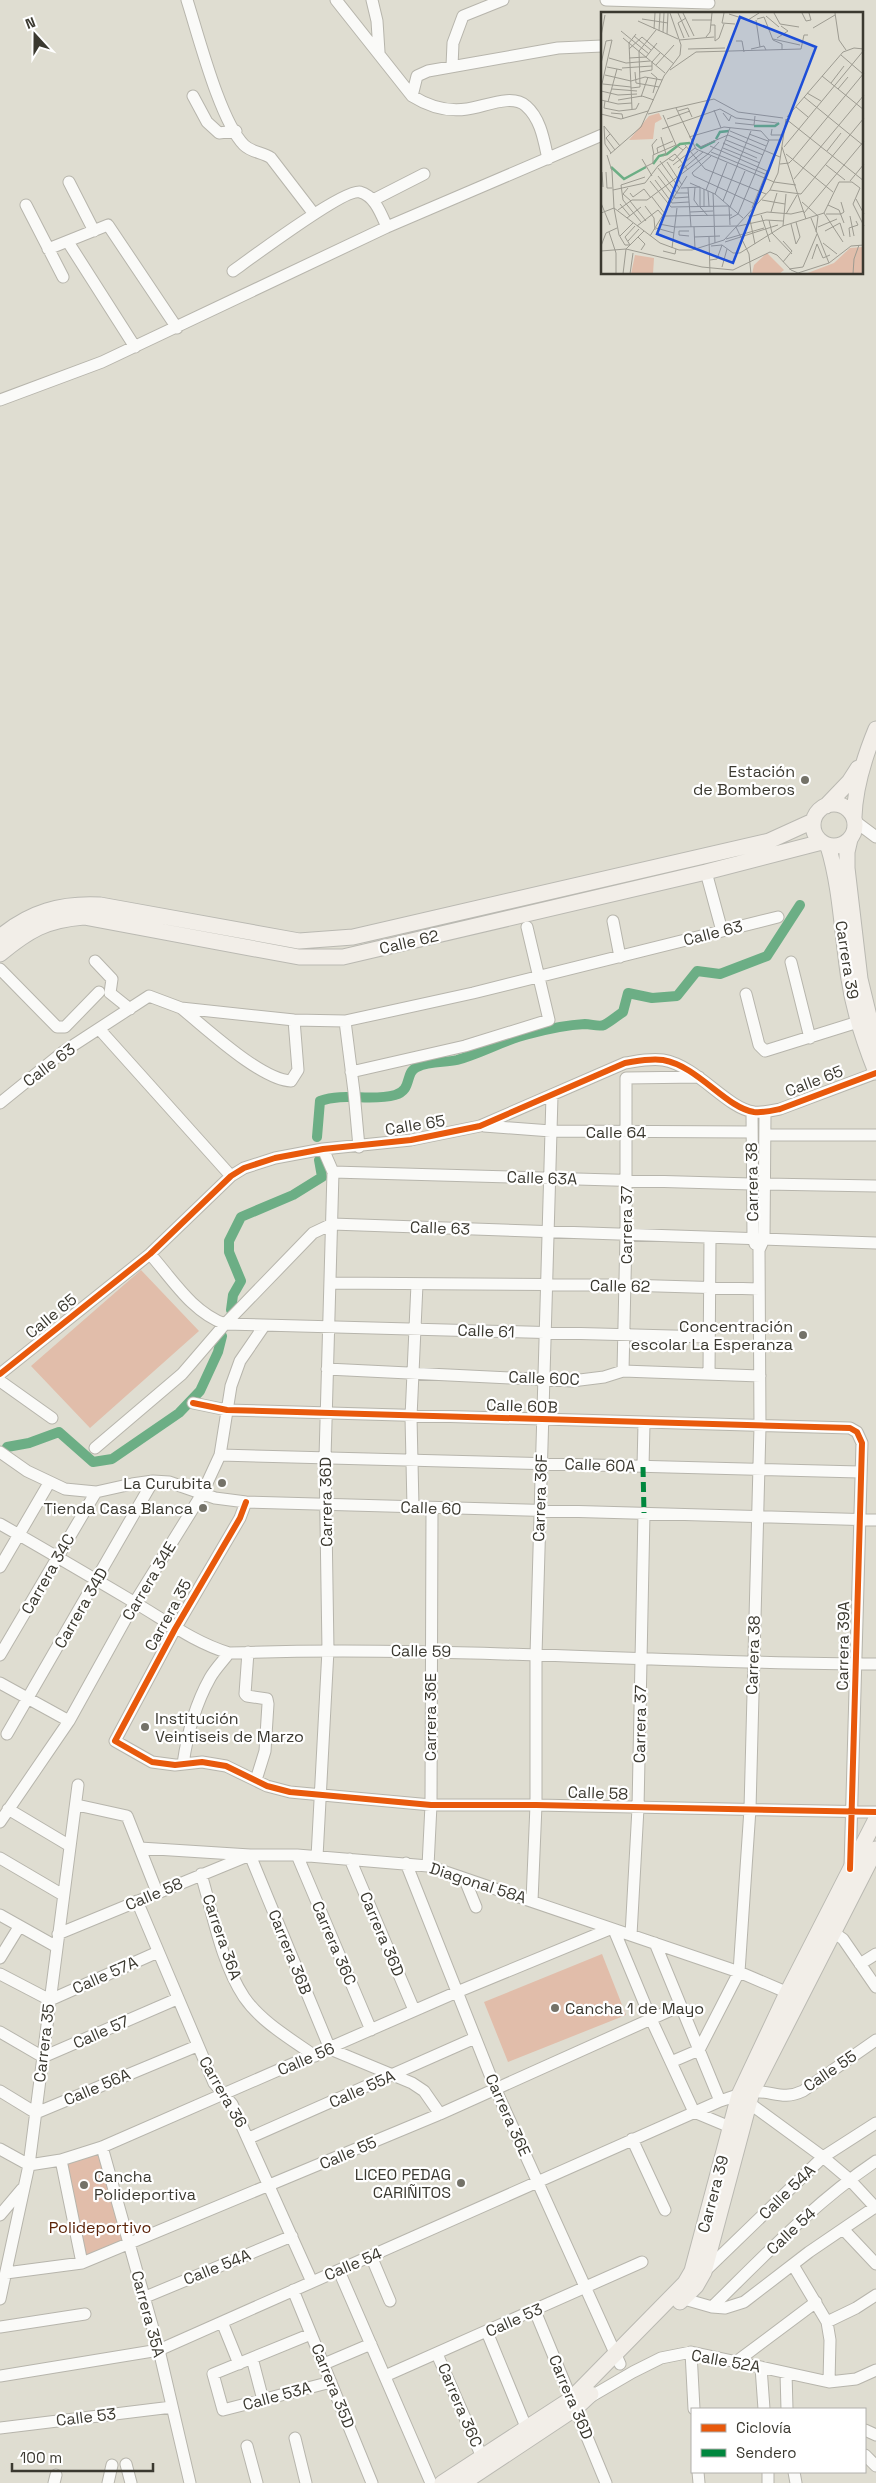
<svg xmlns="http://www.w3.org/2000/svg" width="876" height="2483" font-family="'Space Grotesk',sans-serif">
<style>
.green{fill:#e1bdaa}
.lines{fill:none;stroke-linecap:round;stroke-linejoin:round}
.canal{stroke:#6cae85;stroke-width:10}
.minor-casing{stroke:#b7b5ac;stroke-width:13}
.major-casing{stroke:#bab9b2;stroke-width:17}
.minor{stroke:#fafaf8;stroke-width:11}
.major{stroke:#f2eee8;stroke-width:15}
.quiet{stroke:#00873e;stroke-width:5;stroke-dasharray:10 5;stroke-linecap:butt}
.cycleway-casing{stroke:#fff;stroke-width:9}
.cycleway{stroke:#e8590c;stroke-width:6}
.poi-dot{fill:#747268;stroke:#fff;stroke-width:2}
.labels{text-anchor:middle;dominant-baseline:central;stroke-width:4.5;stroke-linejoin:round;paint-order:stroke}
.poi-label{font-size:16px;fill:#3b3930;stroke:#fff;text-anchor:end}
.street-label{font-size:16px;fill:#3b3930;stroke:#fff}
.park-label{font-size:16px;fill:#5a2207;stroke:#fff}
.inset-river{fill:none;stroke:#6cae85;stroke-width:2.5}
.inset-road{fill:none;stroke:#9d9b91;stroke-width:1}
.view{fill:#1d4ed8;fill-opacity:0.15;stroke:#1d4ed8;stroke-width:2.5}
.inset-edge{fill:none;stroke:#3b3930;stroke-width:2.5}
</style>
<rect width="100%" height="100%" fill="#dfddd1"/>
<path class="green" d="M141,1270L199,1331L90,1428L31,1366Z
M602,1954L626,2015L508,2062L484,2002Z
M102,2147L130,2244L82,2263L61,2160Z"/>
<g class="lines">
<path class="canal" d="M317,1137L320,1101C345,1092 370,1102 395,1095C413,1090 404,1073 417,1067C430,1060 445,1063 457,1060C482,1053 504,1040 529,1034C547,1029 566,1025 585,1024C591,1024 599,1027 604,1025C610,1022 617,1016 623,1012L628,993L652,998L677,996L697,971L720,974L767,956L800,905
M231,1310L233,1295L241,1281L229,1252V1241L241,1217L293,1195L322,1177L319,1160
M7,1447L29,1443L59,1432L93,1462L112,1459L179,1413L200,1391L218,1352L222,1336"/>
<g class="minor-casing">
<path id="minor" d="M187,0C198,34 220,121 244,145C252,153 263,152 271,158L314,214
M336,0L412,96C428,106 448,112 467,109C484,107 512,93 526,106C541,119 544,141 548,159
M372,0L377,21L379,52
M606,0L709,3
M452,66L453,43L463,16L503,0
M193,96L207,122L219,133L236,131
M412,96L417,76L428,71L558,48L602,46
M69,182L94,231
M373,200L424,174
M26,205L63,277
M68,242L135,347
M48,249L108,225L177,328
M233,271C251,258 345,188 360,192C375,196 381,214 387,227
M0,400L102,362L387,227L602,135
M856,822L876,837
M706,872L722,931
M613,921L620,957
M95,961L112,979L110,993L130,1009
M791,962L810,1038
M0,969L57,1027H65L99,992
M746,994L759,1045L765,1051L858,1022
M181,1008C206,1028 261,1080 291,1081L298,1070L294,1020
M345,1021L354,1092L359,1147
M100,1030L231,1176
M351,1072L465,1046L549,1020L527,927
M0,1103L63,1052L149,996L181,1008L294,1020L345,1021L473,993L778,917
M752,1112L753,1238L755,1244
M484,1126L551,1131L752,1132
M765,1135H876
M333,1172L751,1184
M765,1184L876,1186
M150,1254C173,1280 192,1312 225,1324L708,1337
M330,1283L625,1285L759,1289
M327,1369L572,1381L604,1377L623,1371L760,1376
M623,1371L626,1234V1078L699,1077
M0,1374L150,1254L231,1176L244,1168L275,1158L323,1149L411,1140L480,1126L625,1063C638,1061 650,1058 663,1060C698,1066 726,1108 754,1112C763,1113 771,1111 780,1109L876,1073
M709,1374L710,1238
M0,1381L52,1418
M193,1403L227,1410L850,1428L857,1432L862,1443L850,1868
M95,1448L182,1374L225,1324L313,1233L332,1224L876,1243
M0,1452L27,1471L65,1489L96,1492L132,1484L153,1481L169,1482L215,1498L246,1502L876,1520
M220,1455L859,1472
M643,1467L644,1424
M246,1502L240,1518L175,1629L115,1741L152,1762L175,1765L202,1762L226,1766L267,1786L290,1792L431,1805H536L876,1812
M413,1507L411,1417L417,1284
M0,1524C44,1549 88,1575 132,1601C165,1620 193,1642 229,1653C445,1645 660,1664 876,1664
M0,1567L49,1483
M248,1652L245,1694L247,1696L267,1699L268,1704L265,1751L256,1780
M0,1655L96,1492
M0,1683L69,1721
M7,1734L153,1481
M183,1764C187,1736 196,1703 210,1678C215,1669 223,1661 229,1653
M77,1805L127,1816L157,1892
M8,1809L70,1846
M0,1822L69,1721L135,1602L202,1494L220,1455L231,1386L240,1361L264,1326
M140,1848L250,1855H297L428,1866L739,1972L793,1995
M297,1855L371,2030
M317,1857L328,1650L325,1458L333,1172L323,1149
M0,1858L63,1895
M350,1859L414,2010
M406,1863L496,2090L620,2364
M428,1866L431,1805L432,1508
M201,1874C213,1914 221,1962 244,1997C261,2022 291,2039 315,2056
M465,1880L476,1907
M137,1901L214,2083L232,2104L312,2282
M532,1901L536,1805V1655L552,1096
M0,1915L57,1947
M827,1928L843,1939L876,1987
M614,1930L651,2019L694,2112
M58,1934L250,1855L330,2049L412,2083L424,2091L440,2114
M631,1935L638,1808L644,1513
M655,1943L720,2101
M0,1958L19,1927
M860,1964L876,1954
M0,1974L50,2000L158,1952
M0,2032L43,2057L177,1999
M671,2062L699,2050L739,1972L750,1809L760,1427L759,1250L764,1239L765,1113
M0,2091L36,2113L197,2046
M745,2100L823,2157L849,2179L876,2208
M694,2112L730,2127
M249,2138L475,2038
M632,2139L665,2210
M102,2147L159,2350L190,2483
M0,2149L29,2165L61,2160L102,2147L457,1992L610,1929
M61,2160L82,2263
M0,2215L22,2189
M843,2229L876,2264
M371,2256L390,2301
M793,2265L827,2322L830,2340L829,2382
M339,2271L431,2483
M704,2272L823,2157L876,2123
M6,2273L82,2263L440,2114L680,2006
M293,2290L372,2483
M143,2298L292,2236
M0,2299L29,2165L78,1785
M684,2299L712,2307L725,2308L744,2302L809,2252L875,2207
M712,2307C764,2256 815,2202 876,2161
M535,2311L606,2483
M222,2322L239,2364
M827,2322L856,2308L876,2295
M0,2327L85,2314
M487,2332L526,2427
M311,2334L213,2374L223,2410L331,2382
M691,2352L694,2409
M437,2354L482,2457
M252,2358L263,2400
M736,2362L816,2302
M324,2364L371,2344
M761,2367L764,2409
M786,2373L787,2409
M0,2376L159,2350L720,2101C730,2098 741,2093 752,2092C772,2090 782,2101 803,2091L876,2040
M385,2376L642,2262
M585,2400L633,2372L661,2358L691,2352L829,2382L856,2379L876,2370
M0,2428L172,2407
M865,2430L876,2435
M295,2438L306,2483
M247,2446L257,2483
M865,2455L876,2466
M126,2464L131,2483
M698,2472L699,2483
M768,2472V2483
M794,2472L796,2483
M54,2483L56,2475
M108,2483L112,2465"/>
</g>
<g class="major-casing">
<path id="major" d="M813 825a21 21 0 1 1 42 0a21 21 0 1 1-42 0Z
M826,806L849,782L858,768
M854,817C855,786 864,758 876,729
M850,839L847,852V868L860,979L876,1045
M828,846C841,888 842,935 849,979C854,1012 864,1042 876,1072
M0,937C30,912 61,903 100,905L299,941L353,937L769,841L813,821
M0,954C29,930 46,920 84,917L299,957H343L706,872L822,842
M680,2302L696,2286L704,2272L752,2092L876,1849
M442,2483L571,2399L685,2283L692,2271L739,2095L787,1993L876,1819
M463,2483L576,2408L591,2394"/>
</g>
<use href="#minor" class="minor"/>
<use href="#major" class="major"/>
<path class="quiet" d="M643,1467L644,1513"/>
<g class="cycleway-casing">
<path id="cycleway" d="M0,1374L150,1254L231,1176L244,1168L275,1158L323,1149L411,1140L480,1126L625,1063C638,1061 650,1058 663,1060C698,1066 726,1108 754,1112C763,1113 771,1111 780,1109L876,1073
M193,1403L227,1410L850,1428L857,1432L862,1443L850,1869
M246,1502L240,1518L175,1629L115,1741L152,1762L175,1765L202,1762L226,1766L267,1786L290,1792L431,1805H536L876,1812"/>
</g>
<use href="#cycleway" class="cycleway"/>
</g>
<g class="poi-dot">
<circle cx="805" cy="780" r="5"/>
<circle cx="803" cy="1335" r="5"/>
<circle cx="222" cy="1483" r="5"/>
<circle cx="203" cy="1508" r="5"/>
<circle cx="145" cy="1727" r="5"/>
<circle cx="555" cy="2008" r="5"/>
<circle cx="461" cy="2183" r="5"/>
<circle cx="84" cy="2185" r="5"/>
</g>
<g class="labels">
<g class="poi-label">
<text x="795" y="771">Estación<tspan x="795" dy="18">de Bomberos</tspan></text>
<text x="793" y="1326">Concentración<tspan x="793" dy="18">escolar La Esperanza</tspan></text>
<text x="212" y="1483">La Curubita</text>
<text x="193" y="1508">Tienda Casa Blanca</text>
<text x="155" y="1718" text-anchor="start">Institución<tspan x="155" dy="18">Veintiseis de Marzo</tspan></text>
<text x="565" y="2008" text-anchor="start">Cancha 1 de Mayo</text>
<text x="451" y="2174">LICEO PEDAG<tspan x="451" dy="18">CARIÑITOS</tspan></text>
<text x="94" y="2176" text-anchor="start">Cancha<tspan x="94" dy="18">Polideportiva</tspan></text>
</g>
<g class="street-label">
<text transform="translate(713 933) rotate(-14)">Calle 63</text>
<text transform="translate(409 942) rotate(-13)">Calle 62</text>
<text transform="translate(847 960) rotate(81)">Carrera 39</text>
<text transform="translate(49 1065) rotate(-37)">Calle 63</text>
<text transform="translate(814 1081) rotate(-21)">Calle 65</text>
<text transform="translate(415 1125) rotate(-9)">Calle 65</text>
<text x="616" y="1132">Calle 64</text>
<text transform="translate(542 1178) rotate(2)">Calle 63A</text>
<text transform="translate(752 1182) rotate(-91)">Carrera 38</text>
<text transform="translate(626 1225) rotate(-90)">Carrera 37</text>
<text transform="translate(440 1228) rotate(2)">Calle 63</text>
<text transform="translate(620 1286) rotate(1)">Calle 62</text>
<text transform="translate(51 1316) rotate(-39)">Calle 65</text>
<text transform="translate(486 1331) rotate(2)">Calle 61</text>
<text transform="translate(544 1378) rotate(2)">Calle 60C</text>
<text transform="translate(522 1406) rotate(2)">Calle 60B</text>
<text transform="translate(600 1465) rotate(2)">Calle 60A</text>
<text transform="translate(540 1498) rotate(-88)">Carrera 36F</text>
<text transform="translate(326 1502) rotate(-91)">Carrera 36D</text>
<text transform="translate(431 1508) rotate(2)">Calle 60</text>
<text transform="translate(48 1574) rotate(-60)">Carrera 34C</text>
<text transform="translate(149 1581) rotate(-59)">Carrera 34E</text>
<text transform="translate(81 1608) rotate(-60)">Carrera 34D</text>
<text transform="translate(168 1615) rotate(-61)">Carrera 35</text>
<text transform="translate(843 1646) rotate(-89)">Carrera 39A</text>
<text transform="translate(421 1651) rotate(1)">Calle 59</text>
<text transform="translate(753 1655) rotate(-88)">Carrera 38</text>
<text transform="translate(430 1717) rotate(-90)">Carrera 36E</text>
<text transform="translate(640 1724) rotate(-89)">Carrera 37</text>
<text transform="translate(598 1793) rotate(2)">Calle 58</text>
<text transform="translate(478 1883) rotate(18)">Diagonal 58A</text>
<text transform="translate(154 1894) rotate(-23)">Calle 58</text>
<text transform="translate(382 1934) rotate(67)">Carrera 36D</text>
<text transform="translate(222 1937) rotate(71)">Carrera 36A</text>
<text transform="translate(334 1943) rotate(67)">Carrera 36C</text>
<text transform="translate(290 1952) rotate(68)">Carrera 36B</text>
<text transform="translate(105 1975) rotate(-24)">Calle 57A</text>
<text transform="translate(101 2032) rotate(-24)">Calle 57</text>
<text transform="translate(44 2043) rotate(-83)">Carrera 35</text>
<text transform="translate(306 2059) rotate(-23)">Calle 56</text>
<text transform="translate(830 2071) rotate(-34)">Calle 55</text>
<text transform="translate(97 2087) rotate(-23)">Calle 56A</text>
<text transform="translate(362 2089) rotate(-24)">Calle 55A</text>
<text transform="translate(223 2092) rotate(60)">Carrera 36</text>
<text transform="translate(508 2115) rotate(66)">Carrera 36E</text>
<text transform="translate(348 2153) rotate(-23)">Calle 55</text>
<text transform="translate(787 2192) rotate(-44)">Calle 54A</text>
<text transform="translate(713 2194) rotate(-75)">Carrera 39</text>
<text transform="translate(791 2231) rotate(-43)">Calle 54</text>
<text transform="translate(353 2264) rotate(-23)">Calle 54</text>
<text transform="translate(217 2267) rotate(-22)">Calle 54A</text>
<text transform="translate(148 2314) rotate(75)">Carrera 35A</text>
<text transform="translate(514 2320) rotate(-24)">Calle 53</text>
<text transform="translate(726 2361) rotate(10)">Calle 52A</text>
<text transform="translate(333 2386) rotate(68)">Carrera 35D</text>
<text transform="translate(277 2396) rotate(-15)">Calle 53A</text>
<text transform="translate(571 2397) rotate(67)">Carrera 36D</text>
<text transform="translate(460 2405) rotate(67)">Carrera 36C</text>
<text transform="translate(86 2417) rotate(-7)">Calle 53</text>
</g>
<g class="park-label">
<text x="100" y="2227">Polideportivo</text>
</g>
</g>
<g transform="translate(601 12)">
<rect width="262" height="262" fill="#dfddd1"/>
<path d="M58,101L61,107L54,111L52,127L28,128L48,104ZM262,235V261L204,262L233,251L249,236ZM166,241L183,258L178,262H151L153,253ZM34,243L53,246L52,262H30Z" fill="#e1bdaa"/>
<path class="inset-river" d="M153,114H174L178,111M115,127L119,120L128,119M95,132L100,136L114,129M52,152L58,144L66,142L79,132L89,131M10,155L23,167L45,155"/>
<path class="inset-road" d="M77,1L88,25M82,1L93,24M123,1L121,11L134,12M173,1L179,12L198,15M201,1L205,9L210,8L208,1M234,1L238,28L245,38M128,2L147,8L158,1M165,4L178,15M41,7L67,11M156,7L163,5L172,28L181,32V38M91,8H111M155,8L159,35M37,9L77,27M110,13H114V29M212,16L234,3M53,17L54,1M20,19L48,42M58,19L59,1M62,20L63,1M66,22L67,1M0,24L4,3M33,24L50,38M105,25L109,20L111,1M22,26L64,61M83,26L77,11L85,6M176,26L187,19L180,14M172,27L199,33M78,28L113,25M114,29L118,26L123,12M135,29H141L143,40M28,37L41,25L73,52M87,37L124,36M150,37L163,34L165,38M240,43L262,62M8,46L25,51L49,49M28,46L45,45L56,31M0,52L5,29L11,28L0,76M55,53L73,33M6,55L21,58M21,56L51,54M69,58L95,40L200,37L203,23H207M34,60L35,71L58,75M39,60L51,58V50L59,41M50,61L56,66L52,81M4,63L30,69L44,65L61,68M221,64L263,98M230,71L243,54M2,72L30,75M30,76L39,75L38,39L55,18M11,77L36,79M237,77L247,65M0,79L17,83L36,82M206,81L220,89M40,85L47,65M203,85L263,134M0,88L17,92L31,91M17,88L41,84L53,88M4,89L3,96L18,99L35,97L38,91M7,90L16,57M195,95L207,105M75,96L95,137L173,170L195,173M31,97L28,31L35,22M113,98L120,116M77,99L87,96L91,105M10,101L21,102L22,107M122,101L128,109L130,104M0,102L20,107L47,99M47,102L113,87L137,100L182,106M62,103L75,133L82,138M186,105L242,40L253,36L263,37M66,107L89,99M185,107L263,169M134,111L153,113L154,104M3,114L4,132L10,141M3,114L19,134M61,117L119,97L135,106L176,111M171,117L170,123H180M129,119L165,134M9,122L5,126L14,138M148,122L167,129M60,125L65,142L62,144M88,125L123,115L160,119L168,128H180M125,128L162,143M122,131L156,146M84,133L104,157L165,182M109,134L166,159L151,196M99,135L127,123L179,145M181,135L205,207M183,135L263,38M122,136L159,151M226,139L240,121M110,140L164,162M57,141L56,136L72,129M9,142L40,115L63,64L79,43L80,33L69,1M185,142L232,180M6,143L11,159L13,196L59,231L78,238H91L123,228L169,178L177,161L185,107M53,143L51,133L56,127M110,144L91,161L93,164L154,192M41,147L51,164M68,147L72,149L85,135M59,149L79,177M66,150L81,173M179,152L188,151L192,147L263,61M72,153L94,136M225,153L244,168M44,155L52,151V143L75,133M57,156L76,181H87M77,156L97,139M82,157L102,140M1,160L2,175M5,160L6,176H11M57,164L74,186L88,185M193,167L263,83M54,168L71,191L88,190M49,169L70,195L128,194M249,169L263,152M89,171L114,182L142,206M94,175L93,188L98,195M27,176L22,182L30,189M80,176L99,175V195L107,204M87,176L90,215M103,177V195M12,178L44,171L57,154L74,142L87,158M105,178L129,116M169,178L200,182L263,106M107,179L108,194M29,181L32,185L43,177L50,186M112,181L114,231M114,182L126,151M51,185L64,202M255,187L263,202M46,188L107,142L118,130M161,188L184,192M29,189L45,209M122,189L150,119M201,190L217,204L215,220M0,191L9,213M19,192L29,204M252,192L263,214M252,192L259,176M227,193L238,198L243,211M44,194L53,206L54,218M128,194L129,213M129,195L144,159M17,198L31,188H46M89,200L112,199M170,200L176,181M0,201L13,196L18,223L24,233H28M203,201L263,129M223,201L238,170H251L259,176M223,201L242,230M185,202L196,183M225,202H240L243,200L240,190M148,203L154,232M160,203L169,230M64,204L131,203M249,204L253,224M148,205L166,200L190,202L203,199M26,206L40,195M210,206L228,251M128,207L137,202L168,128M168,208L171,221L191,242M40,210L22,188L20,173L44,165M195,210L199,225L195,232M58,212L74,215L138,214L165,208L182,209M190,212L195,232M36,214L57,198L63,205M182,214L185,182M93,215L94,237M135,215L148,242L150,262M217,215L236,207M55,216L73,221M88,219H78V223L88,224M224,219L239,211L243,224M8,220L15,241V262M19,224L32,211M49,224L86,164M37,225L44,232L40,238M93,225L119,224M108,225L109,262M249,225L248,216L257,213L255,209M125,227L163,216M27,229L38,217M124,230L177,213M222,231L236,242M216,232L222,246L229,243M29,233L24,225L34,214M0,234L5,221L16,216M110,234L121,233L132,241H139L182,214L223,201M71,236L76,196M0,239L25,237L43,219M62,239L74,242L75,237M211,247L216,232M109,248L116,247L121,233M182,250L191,239L182,229M121,255L126,237M188,257L202,255L216,222M22,262L25,237L101,255L132,258L169,240L176,243L190,258L197,261L228,251L250,234L263,233M29,262L32,241M252,262L253,247L258,233"/>
<path class="view" d="M139,5L215,35L132,251L56,222Z"/>
<rect width="262" height="262" class="inset-edge"/>
</g>
<rect x="691" y="2408" width="175" height="65" fill="#ffffff" stroke="#b1b0ac"/>
<rect x="701" y="2424" width="25" height="8" fill="#e8590c" stroke="#b1b0ac"/>
<text x="736" y="2433" font-size="15" fill="#3b3930">Ciclovía</text>
<rect x="701" y="2449" width="25" height="8" fill="#00873e" stroke="#b1b0ac"/>
<text x="736" y="2458" font-size="15" fill="#3b3930">Sendero</text>
<g transform="translate(35 35) rotate(339)" stroke="#ffffff" stroke-width="4" paint-order="stroke">
<path d="M0-4L9 19L0 12L-9 19Z" fill="#3b3930"/>
<text y="-8" font-size="14" font-weight="bold" text-anchor="middle" fill="#3b3930">N</text>
</g>
<path d="M12 2463v8h141v-8" fill="none" stroke="#3b3930" stroke-width="2.5"/>
<text x="20" y="2463" font-size="15" fill="#3b3930" stroke="#ffffff" stroke-width="4" paint-order="stroke">100 m</text>
</svg>
